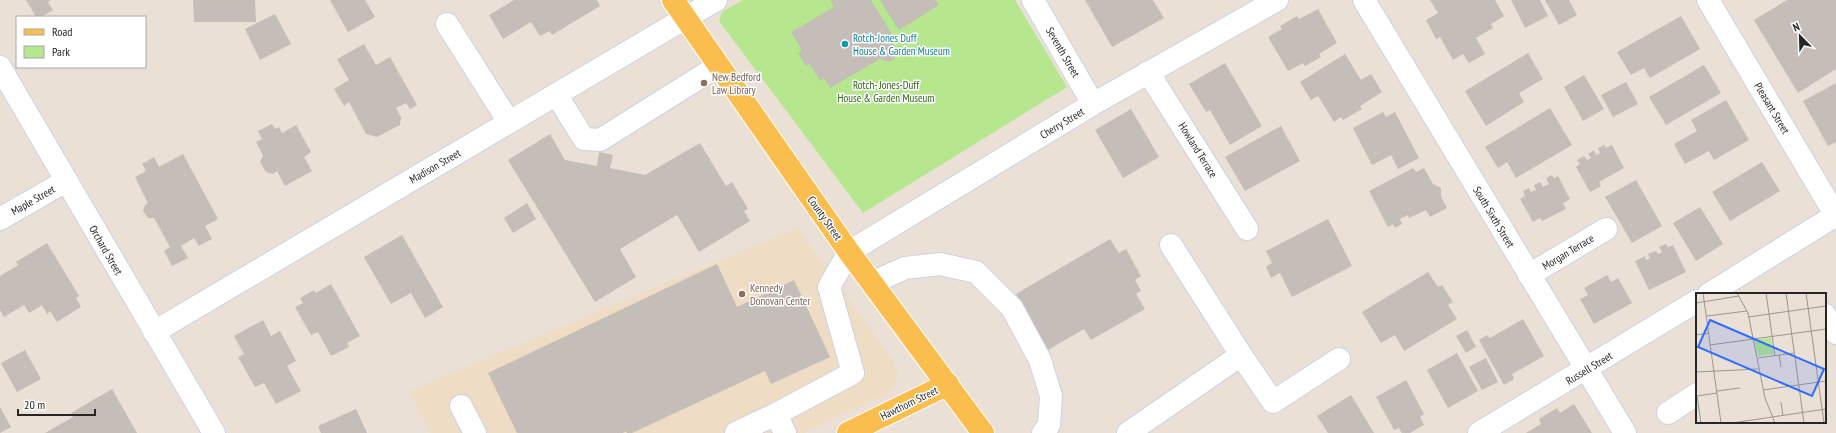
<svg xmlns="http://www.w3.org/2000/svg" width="1836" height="433" font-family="'PT Sans Narrow',sans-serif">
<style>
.education{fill:#eedcc4}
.green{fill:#b6e68e}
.building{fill:#c5bdb7}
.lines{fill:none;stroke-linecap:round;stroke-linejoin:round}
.minor-casing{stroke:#ccd2e1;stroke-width:24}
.major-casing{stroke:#fff;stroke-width:24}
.minor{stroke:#fff;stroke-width:22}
.major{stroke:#f9be4d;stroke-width:22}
.culture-dot{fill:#0f9aa8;stroke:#fff;stroke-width:1.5}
.education-dot{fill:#8d6e63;stroke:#fff;stroke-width:1.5}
.labels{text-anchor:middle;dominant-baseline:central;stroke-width:3;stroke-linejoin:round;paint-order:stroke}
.culture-label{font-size:11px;fill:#0d838f;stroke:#fff;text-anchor:start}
.street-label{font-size:11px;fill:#262626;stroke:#fff}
.education-label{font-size:11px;fill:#785e54;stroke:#fff;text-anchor:start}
.park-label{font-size:11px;fill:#2e6614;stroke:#fff}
.inset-road{fill:none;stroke:#9c9690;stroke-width:1}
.view{fill:#2f6dff;fill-opacity:0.15;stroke:#2f6dff;stroke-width:2}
.inset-edge{fill:none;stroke:#262626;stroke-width:2}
</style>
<rect width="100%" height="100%" fill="#ebe0d6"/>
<path class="education" d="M797,228L893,360L898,374L895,384L888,393L804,433H430L409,391Z"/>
<path class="green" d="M743,0H1015L1067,87L863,213L719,21L722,12Z"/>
<path class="building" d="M26,0H51L48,2L53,10L41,17H36Z
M193,0H255L256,22H194Z
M330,0H365L375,17L348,32Z
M514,0H597L600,6L552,35L550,31L540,36L531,22L503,39L489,15Z
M830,0H871L893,36L890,39L896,49V55L894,59L889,62L880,59L830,88L824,78L820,81L810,64L806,66L798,53L802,50L791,32L834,7Z
M880,0H935L939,5L899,30Z
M1085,0H1153L1164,18L1112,47Z
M1430,0H1495L1504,16L1491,24L1493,28L1476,38L1485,54L1469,63L1463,54L1453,60L1440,37L1436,39L1426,20L1438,13Z
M1511,0H1540L1548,16L1525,28Z
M1545,0H1569L1577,15L1559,25Z
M1787,0H1836V69L1798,93L1754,20Z
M1318,9L1337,43L1319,54L1321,57L1305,66L1303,63L1288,71L1268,37L1282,29L1280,26L1297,16L1299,19Z
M275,14L291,44L260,60L245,29Z
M1681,16L1700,49L1650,78L1644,68L1631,75L1617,52Z
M364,44L376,65L390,57L417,105L410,109L406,103L396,108L401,117L400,125L377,137L366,134L349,102L344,106L334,89L349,80L337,59Z
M1528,53L1543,79L1519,93L1524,102L1486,126L1465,91Z
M1345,54L1361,80L1371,74L1382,92L1360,106L1362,109L1343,120L1341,117L1334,122L1318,96L1311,100L1300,82Z
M1225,63L1262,126L1230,145L1210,110L1206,112L1189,84Z
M1704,65L1721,93L1666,125L1649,97Z
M1584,75L1604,109L1583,121L1564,87Z
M1626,82L1638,104L1613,117L1601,95Z
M1836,83V142L1828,146L1803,101Z
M1726,100L1749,140L1714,160L1709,151L1685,164L1674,144L1697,131L1691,120Z
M1550,108L1572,145L1516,178L1507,162L1498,168L1485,147Z
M1131,109L1159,157L1123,178L1095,130Z
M1383,112L1386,117L1395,112L1419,158L1398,169L1391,155L1372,165L1353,128Z
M272,124L275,129L279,127L282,133L296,125L311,152L304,157L312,171L285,186L277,171L273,174L266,172L260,162L263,155L256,142L262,139L258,131Z
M1281,126L1300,161L1245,191L1225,157Z
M550,134L565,160L597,166L599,152L613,155L610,168L645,175L700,143L726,186L732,182L748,209L744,211L750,221L699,252L677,215L620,249L636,277L595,302L508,160Z
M1604,145L1606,148L1612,145L1624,168L1599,182L1601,186L1590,192L1576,167L1580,164L1577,160L1584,156L1587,160L1591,158L1588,154L1594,150L1596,155L1600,153L1598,148Z
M183,154L218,219L205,226L212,239L199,246L194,238L181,246L188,258L172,266L164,251L170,247L154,218H148L143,211L145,205L148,203L135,177L146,171L142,164L154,157L159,167Z
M1762,162L1780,191L1730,221L1712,192Z
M1413,168L1416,172L1424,168L1433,184L1441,188V197L1447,208L1430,217L1426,210L1409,218L1408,215L1400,219L1402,224L1395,228L1393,224L1388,227L1369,191Z
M1552,175L1554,178L1558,176L1570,199L1563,203L1566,209L1542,221L1540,218L1533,222L1520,199L1525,196L1523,191L1529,188L1531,192L1536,190L1534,185L1540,182L1543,187L1549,184L1546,178Z
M1636,180L1662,226L1632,243L1605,197Z
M527,203L536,219L513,233L504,218Z
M1700,207L1723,244L1696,261L1673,223Z
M1328,219L1352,266L1292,297L1280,273L1271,278L1266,267L1272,263L1266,251Z
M402,235L443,307L425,318L411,293L391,304L364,257Z
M1110,239L1119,253L1126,249L1141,276L1135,280L1141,291L1136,294L1145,309L1091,340L1084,329L1048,350L1016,294Z
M47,243L79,296L76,298L81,307L57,322L50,311L47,314L42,305L29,313L24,305L4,317L0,310V276L18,265L16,262Z
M1666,244L1668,247L1673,245L1686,272L1649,290L1635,261L1645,256L1646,260L1650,258L1648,254L1656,251L1658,254L1662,252L1659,247Z
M717,264L737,307L794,280L830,357L771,384L765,371L632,433H627L626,431L623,433H517L488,373Z
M1428,272L1438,287L1442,285L1453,302L1448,305L1457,319L1404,351L1395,335L1381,343L1362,312Z
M1607,275L1611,282L1618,278L1632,303L1594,324L1580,299L1588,295L1584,288Z
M331,284L360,336L347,343L349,347L331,356L318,332L311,335L295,307L303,303L300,298L314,290L316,293Z
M1523,319L1544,356L1512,374L1514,379L1504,385L1479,340L1487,335L1490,338Z
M263,320L271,336L280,331L296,361L287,366L301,391L276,404L264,383L255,387L238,357L244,354L234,336Z
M1467,330L1476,347L1466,353L1456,336Z
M25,350L41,379L17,392L1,363Z
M1457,353L1478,391L1448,408L1427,370Z
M1486,358L1498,382L1482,390L1469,367Z
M1406,380L1424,414L1420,417L1424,425L1410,433H1402L1399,428L1394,430L1376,397Z
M112,389L137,433H45L73,417L71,413Z
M1351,395L1374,433H1328L1317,416Z
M1574,404L1592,433H1526L1541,424L1539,419L1557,408L1560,413Z
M0,407L11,427L0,433Z
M356,409L367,433H321L318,426Z"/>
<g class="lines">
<g class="minor-casing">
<path id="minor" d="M1033,0L1093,104
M1364,0L1625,433
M1708,0L1836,216
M447,24L509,122
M0,67L214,433
M1148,72L1247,229
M556,94L584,139L600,140L718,66
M0,219L66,181
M1529,275L1606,229
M872,283L905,268L940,264L976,272L1012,308L1040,360L1051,396L1049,425L1043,433
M1709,294L1836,215
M1825,315L1836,333
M154,332L716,0
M1241,355L1273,402L1339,359
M461,406L475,433
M1668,413L1697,394
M776,414L785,433
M736,433L776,414L853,373L829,287L849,252L1093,104L1277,0
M1128,433L1241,355L1171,245
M1479,433L1697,301"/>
</g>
<g class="major-casing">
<path id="major" d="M673,0L849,252L983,433
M848,433L948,384"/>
</g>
<use href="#minor" class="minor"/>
<use href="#major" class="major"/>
</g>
<circle class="culture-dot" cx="845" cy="44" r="4"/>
<g class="education-dot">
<circle cx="704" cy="83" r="4"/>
<circle cx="742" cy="294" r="4"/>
</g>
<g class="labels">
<g class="culture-label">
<text x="853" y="38">Rotch-Jones Duff<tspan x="853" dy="13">House &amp; Garden Museum</tspan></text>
</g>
<g class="street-label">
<text transform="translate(1063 52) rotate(60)">Seventh Street</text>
<text transform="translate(1772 108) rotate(59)">Pleasant Street</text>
<text transform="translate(1062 123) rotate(-31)">Cherry Street</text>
<text transform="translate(1198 150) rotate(58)">Howland Terrace</text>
<text transform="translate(435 166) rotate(-30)">Madison Street</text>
<text transform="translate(33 200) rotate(-30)">Maple Street</text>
<text transform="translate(1494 217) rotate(59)">South Sixth Street</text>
<text transform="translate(825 218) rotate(55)">County Street</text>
<text transform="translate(106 250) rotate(60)">Orchard Street</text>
<text transform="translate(1568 252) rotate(-31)">Morgan Terrace</text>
<text transform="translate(1589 368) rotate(-31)">Russell Street</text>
<text transform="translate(909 403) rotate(-26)">Hawthorn Street</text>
</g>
<g class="education-label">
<text x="712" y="77">New Bedford<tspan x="712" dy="13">Law Library</tspan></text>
<text x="750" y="288">Kennedy<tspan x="750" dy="13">Donovan Center</tspan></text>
</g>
<g class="park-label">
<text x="886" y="85">Rotch- Jones-Duff<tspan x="886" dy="13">House &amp; Garden Museum</tspan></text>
</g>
</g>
<g transform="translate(1696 293)">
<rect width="130" height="130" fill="#ebe0d6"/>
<path d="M75,45L78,61L62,63L58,47Z" fill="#b6e68e"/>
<path class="inset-road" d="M7,0L25,130M41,0L52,20L69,105L79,130M70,0L79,63M90,0L108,130M110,0L128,130M0,10L43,3M11,23L51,18M52,24L130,13M0,42L13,40M14,52L130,36M83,62L85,74M62,65L98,60M0,79L62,76M67,97L130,88M21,98L44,95M1,103L5,130M1,103L21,100M85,109L87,123M36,130L130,116"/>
<path class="view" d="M14,27L128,76L116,103L2,54Z"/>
<rect width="130" height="130" class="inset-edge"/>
</g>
<rect x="16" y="16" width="130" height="52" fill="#ffffff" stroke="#a8a8a8"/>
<rect x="24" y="29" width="20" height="6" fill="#f9be4d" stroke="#a8a8a8"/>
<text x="52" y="36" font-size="12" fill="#262626">Road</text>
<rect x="24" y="46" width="20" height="12" fill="#b6e68e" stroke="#a8a8a8"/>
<text x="52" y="56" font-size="12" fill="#262626">Park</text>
<g transform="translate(1800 36) rotate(337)" stroke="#ffffff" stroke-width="3" paint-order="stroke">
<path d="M0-3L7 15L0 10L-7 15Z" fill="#262626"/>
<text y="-6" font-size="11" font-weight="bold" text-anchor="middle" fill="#262626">N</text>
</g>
<path d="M18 409v6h77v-6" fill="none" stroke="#262626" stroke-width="2"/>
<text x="24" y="409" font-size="12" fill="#262626" stroke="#ffffff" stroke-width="3" paint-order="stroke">20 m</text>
</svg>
